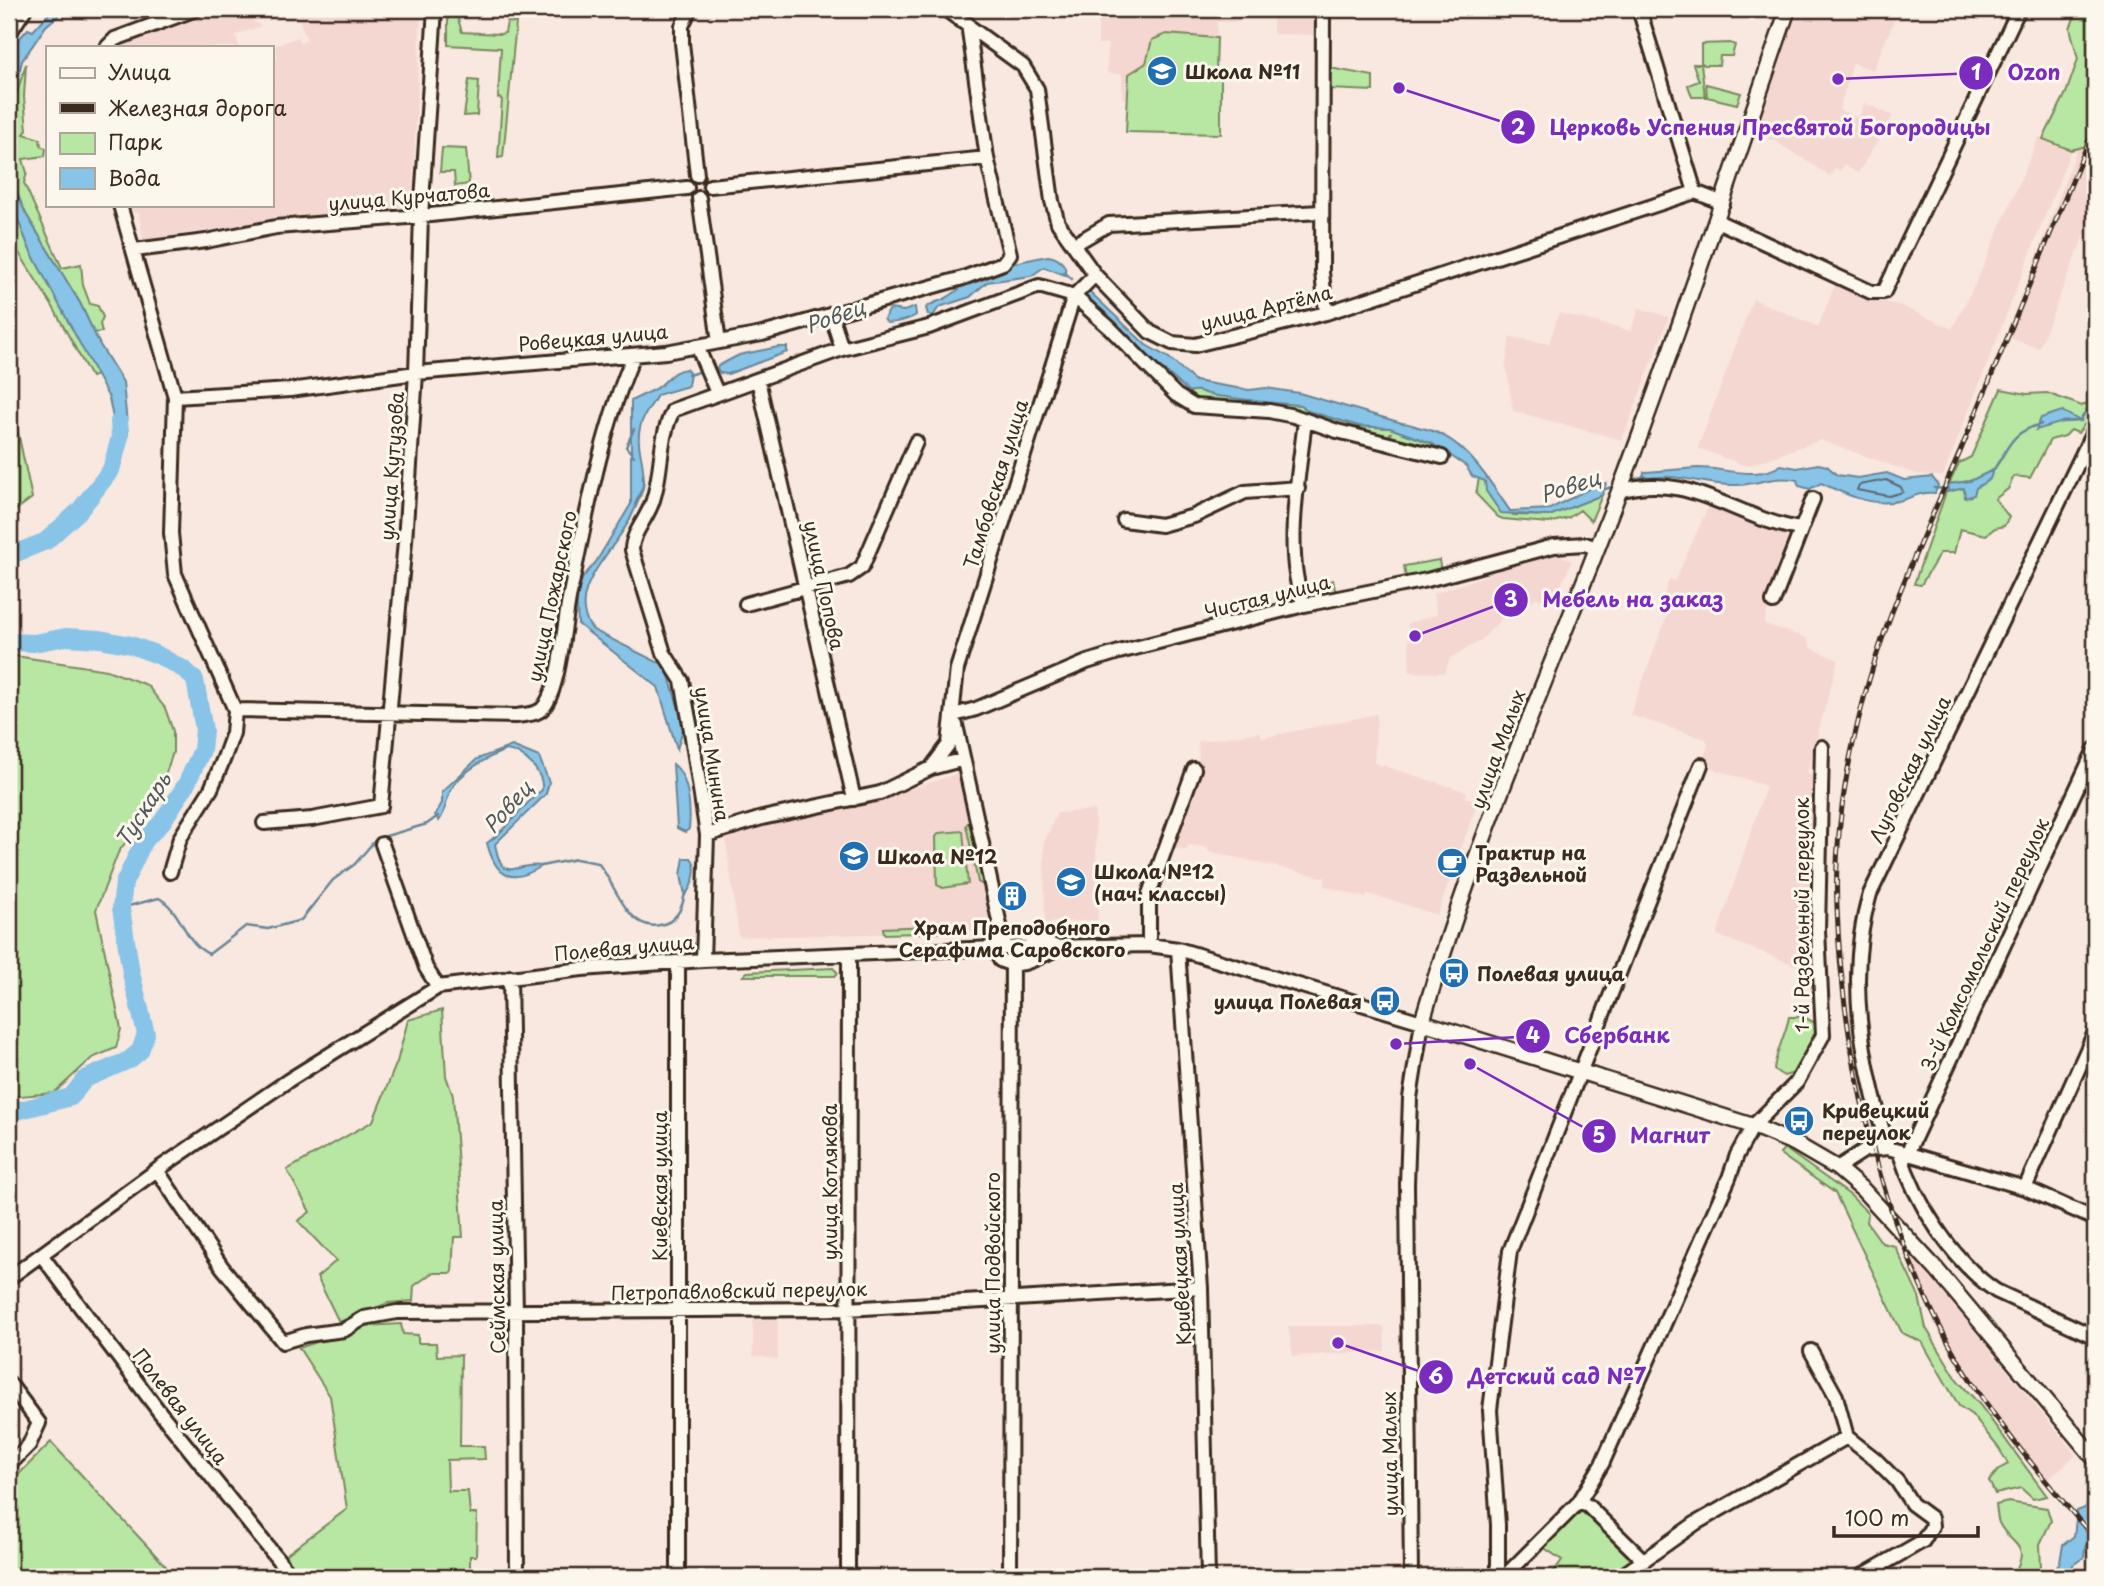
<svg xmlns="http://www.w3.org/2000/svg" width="2104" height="1586" font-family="'Playpen Sans',sans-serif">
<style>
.built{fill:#f4d7d0}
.green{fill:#b8e6a3;stroke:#7a8860;stroke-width:2}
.water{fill:#88c4e8;stroke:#698697;stroke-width:2}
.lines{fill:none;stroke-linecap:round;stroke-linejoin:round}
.shore{stroke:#5a686f;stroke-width:2}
.stream{stroke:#698697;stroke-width:2.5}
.river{stroke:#88c4e8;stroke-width:18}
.minor-casing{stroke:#3b2a1e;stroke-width:18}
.major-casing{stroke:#3b2a1e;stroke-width:19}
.minor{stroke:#fbf7ec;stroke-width:12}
.major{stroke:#fbf7ec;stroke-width:14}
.rail-casing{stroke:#3b2a1e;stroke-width:5}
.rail{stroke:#fbf7ec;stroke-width:2.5;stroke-dasharray:8;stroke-linecap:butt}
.labels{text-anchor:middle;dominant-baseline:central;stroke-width:6;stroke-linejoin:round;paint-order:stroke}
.poi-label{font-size:19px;font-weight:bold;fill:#3b2a1e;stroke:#fbf7ec;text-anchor:start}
.street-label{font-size:19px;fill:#3b2a1e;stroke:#fbf7ec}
.water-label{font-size:21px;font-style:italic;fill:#52585b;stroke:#fbf7ec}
.leader{fill:none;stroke:#7b2cbf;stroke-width:2.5}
.callout-dot{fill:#7b2cbf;stroke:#fbf7ec;stroke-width:2.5}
.mark-label{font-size:21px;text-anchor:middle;font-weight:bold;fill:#fff}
.callout-label{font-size:21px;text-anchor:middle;font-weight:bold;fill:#7b2cbf;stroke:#fbf7ec;stroke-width:6;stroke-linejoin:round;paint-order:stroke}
</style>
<rect width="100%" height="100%" fill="#f8e8df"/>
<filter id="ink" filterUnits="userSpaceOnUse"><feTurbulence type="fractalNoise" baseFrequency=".0143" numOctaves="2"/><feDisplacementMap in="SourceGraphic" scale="14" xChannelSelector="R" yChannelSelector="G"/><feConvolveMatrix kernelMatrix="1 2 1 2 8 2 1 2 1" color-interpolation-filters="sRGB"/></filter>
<g filter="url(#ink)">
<path class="built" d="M230,9H249L253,21L261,26L236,35L239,47H116L162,28Z
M310,9H421L412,205L400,206L394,210L260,224L259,222L143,240L139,213L132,212L130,205H271V84L274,83L271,60L278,56L275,46L298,37L300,43L307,40L297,13Z
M1150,9H1247L1241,22H1217L1216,70L1221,77V134L1126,132L1127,98H1122V74L1107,73L1108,44H1098V18L1149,20Z
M1267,9H1314V35L1273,34V20Z
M1798,9H1899L1873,70L1853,63L1839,110L1858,118L1865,103L1893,116L1858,173L1844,165L1841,170L1834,169L1830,176L1777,142L1755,134Z
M2095,133V208L2039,348L2007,337L2077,149L2090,145Z
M2039,137L2071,150L1943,476L1916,474L1820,440L1747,466L1698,448L1753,299L1818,327L1835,285L1875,300L1899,305L1952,329L1981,272Z
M1639,308L1669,317L1622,440L1513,411L1506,364L1510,337L1549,344L1559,313L1631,331Z
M1708,507L1788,532L1764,624L1807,638L1811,648L1838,660L1807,773L1815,776L1805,939L1799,941L1800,967L1717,935L1766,786L1717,770L1703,761L1708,745L1706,739L1630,715L1668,613L1664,596L1668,583L1670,579L1675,581Z
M1553,552L1572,561L1552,605L1536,597L1533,601L1524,596L1480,641L1450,658L1445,673L1410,672L1408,623L1437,615L1433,594Z
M1377,714L1374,763L1467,792L1465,797L1478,801L1437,915L1395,901L1367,894L1366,898L1324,886L1326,878L1208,851V847L1189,845L1186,850L1169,846L1199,760L1198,742L1260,732L1262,738Z
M959,773L998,931L739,937L725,834L839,803L914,788Z
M1095,810L1098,920L1045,923L1044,843L1057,813Z
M1913,1256L2076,1455L2045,1482L2008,1437L1960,1364L1913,1267Z
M778,1319V1359L753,1356V1320Z
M1288,1326H1384L1385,1351L1293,1356Z"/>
<path class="green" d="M448,9H455L462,32L500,34L505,33L507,22L516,23L503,157L498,158L502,99L498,98L501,48L448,45Z
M2078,9H2095V133L2090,145L2071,150L2043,139L2066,93L2078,59L2070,28Z
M1166,34L1217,38L1216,70L1221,77V134L1126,132L1129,74L1146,63L1152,40Z
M1730,43L1735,45L1732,56H1720L1719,65H1704L1701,62V44Z
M26,64L24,97L27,130L24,134L40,139L41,146L46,149L45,156L23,159L27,173L24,183L62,268L81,264L83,285L90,304L98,306L103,317L100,324L102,332L94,333L80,303L26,214L15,189L9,117Z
M1693,64H1701L1705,97H1692L1688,85L1699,81Z
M1330,68L1373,76V91L1329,89Z
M469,80L479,81L477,115L464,116Z
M1706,84L1741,93L1737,104L1707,97Z
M442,148L466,149L469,184L455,186L454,172H440Z
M9,197L30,250L98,375L91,377L53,307L19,253H9Z
M2001,389L2027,394L2047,393L2082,406L2088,403L2092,406L2093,413L2078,433L2071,430L2065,436L2050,440L2030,478L2014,476L2008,489L1995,499L2009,517L2004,526L1995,528L1986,535L1960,529L1954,553H1940L1921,585L1914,584L1946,492L1964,488L1965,493L1976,488L1992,471L1970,481L1949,484L1959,463L1971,457Z
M9,390L32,498L9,515Z
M1196,390C1230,397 1266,404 1301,405L1308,411L1359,426L1390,428L1431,443L1441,452L1390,442L1391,432L1385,441L1192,400L1189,392Z
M1479,478L1485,481L1513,515L1549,516L1602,495L1591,521L1580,510L1568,518L1549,523L1503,519L1498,517L1476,494Z
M1439,560L1441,572L1406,578L1404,566Z
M1333,580L1336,594L1306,598L1301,589Z
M9,655L107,670L147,685L165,708L173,731V752L159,794L118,853L96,910L121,1029L116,1048L92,1058L54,1093L9,1097Z
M971,820L985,877L983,885L978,882L966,825Z
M963,831L968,884L943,888L937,885L936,837L939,833Z
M953,925V932L884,934L883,928Z
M833,968L838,973L835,976H743L747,972Z
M442,1010L446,1076L453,1096L463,1237H454L452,1273H432L414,1286L413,1301L388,1303L339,1322L317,1277L336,1261L298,1221L310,1212L287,1170L373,1121L397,1062L408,1020Z
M1789,1017H1804L1815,1023L1817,1034L1798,1072L1784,1076L1774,1070C1775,1053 1786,1034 1789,1017Z
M1784,1148L1850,1195L1868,1213L1867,1222L1882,1243L1895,1246L1919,1297L1926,1328L1958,1381L1980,1405L2047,1496L2033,1499L2021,1488L1995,1494L1989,1481L1999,1469L2008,1464L1998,1447L1972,1415L1959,1406L1922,1342L1902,1333L1835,1193L1780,1154Z
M401,1324L403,1334L418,1335V1343H436L437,1356L461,1355L460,1446H484L485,1459L447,1460L448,1491H468L470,1514H477L476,1556H470V1577H300L283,1557L347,1509L330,1396L299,1348L364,1326Z
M51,1442L173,1574L170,1577H9V1484Z
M2008,1502L2047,1508L2051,1521L2040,1544L2041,1568L2037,1577H2012C2033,1543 2012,1548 1999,1523C1997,1518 1997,1510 1996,1505Z
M1582,1509L1633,1559L1608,1577H1550L1562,1560L1543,1547Z"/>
<path class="water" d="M53,9H66L46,26L22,61L9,117V50L28,29L33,31Z
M9,139L15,189L26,214L80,303L100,345L123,382L128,435L121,464L97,488L98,497L88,508L82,501L113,463L118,443L109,398L30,250L9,197Z
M1048,256C1057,257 1068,264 1065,275L1044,267L1031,276L987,282L970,297L939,307L933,316L928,315L926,308C934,301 943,301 951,295C982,270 1010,263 1048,256Z
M1089,291L1146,345L1169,358L1195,381L1249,390L1266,388L1299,393L1402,423C1411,423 1414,427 1422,428C1464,436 1488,479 1510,511L1550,509L1598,484L1606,483L1602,495L1549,516L1501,513L1486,491L1485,481L1472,476L1466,466L1431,443L1390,428L1359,426L1308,411L1301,405C1273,404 1244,399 1217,396C1206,395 1200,388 1189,392L1161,367L1149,362L1084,299Z
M915,307L916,315C909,320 895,323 887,323L884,319L890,309L904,311Z
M778,347H787V352L728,374L720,373L717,369L718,366L739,355Z
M686,369L690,374L688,386L657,395C652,406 642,415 640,428C635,447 647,467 643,487C641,497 635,508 631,517C615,551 562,593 593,630L657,662L665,663L684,726L677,749L658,687L578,624L576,594L583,577L596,562L631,504V401C640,396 648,393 657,388C669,380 670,371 686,369Z
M2062,411L2080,421L2063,422L2036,430L2041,418Z
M1818,464L1827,466L1837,475L1858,478L1887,473L1904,480L1932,477L1938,485L1935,493C1917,491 1908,501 1892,502C1867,505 1843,493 1821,483L1810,489L1799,486L1797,480C1775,475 1759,484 1738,485C1702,487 1678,470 1642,480L1644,472C1662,471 1681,469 1699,468C1724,468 1759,481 1781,465L1797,468Z
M1993,470L1990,479L1976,488L1974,495L1965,498L1964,488L1947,492L1949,484L1970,481Z
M512,746L539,757L549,782L546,794L495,844C503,887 515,861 542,866C512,885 496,878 487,843C507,830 521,806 542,790C544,772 524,752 506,750C488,757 460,772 451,790C445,800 447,811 439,821L435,815L442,803V792L477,759Z
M673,764C689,776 691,810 689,829L685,832L677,828Z
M684,858H691C699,867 693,886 685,895L681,875Z
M2095,1489V1536L2085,1547L2084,1557L2073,1565L2069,1577H2048L2060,1562L2063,1545L2074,1536L2077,1511L2085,1508Z"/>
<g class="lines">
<path class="shore" d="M1886,480L1901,487L1903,492L1889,496L1857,490L1859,485Z"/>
<path class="stream" d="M1064,272L1072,279
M688,375L702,371
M2062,422L2080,421L2086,411L2095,410
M634,456L626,447L634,429
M1992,472C2010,447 2009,433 2041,424
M1628,481L1645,476
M1934,488L1949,489
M1602,490L1615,486
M635,505L643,486V475
M541,866L576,859L598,863C616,884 627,932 660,925C677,922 683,907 685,892
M121,908L159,898C183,912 184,943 209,954L246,926L268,929L301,920L333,880L355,864L376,839L427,824L438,816"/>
<path class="river" d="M9,556L46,541L79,511L111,470L120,437L119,422
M9,642L34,643L66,637L100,639L131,645L158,655L185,670L195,680L204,730L202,750L186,785L162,822L144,841L124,883L121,908L131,973L146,1034L140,1051L129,1060L85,1079L71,1097L9,1113"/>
<g class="minor-casing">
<path id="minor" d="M690,9L682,26V43L697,175
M945,9L1023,66L1037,89L1052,201L1058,223L1095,275L1150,332L1172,343L1195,345L1326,313L1695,192
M1323,9L1322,272L1326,313
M1639,9L1695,192
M9,34L25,9
M107,47L115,39L196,9
M710,186L987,158
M1695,192L1723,203
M699,198L719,342
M120,205L175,397L171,533L175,574L235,710L233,733L224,758L211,789L180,838L170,872
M1717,221L1871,292H1884L2019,9
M1075,244L1109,224L1321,212
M135,250L206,241L276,227L421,216L687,188
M831,314L842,349
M697,346L717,393
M758,380L854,799
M175,397L290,390L416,373L666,352L762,334L963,278L1003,263L1010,254L987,158L968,24
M1619,491C1688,470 1736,519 1800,529
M1124,520L1161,525L1194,516L1245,492L1298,488
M1773,602L1813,499
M746,604L849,576L862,567L916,442
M1304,605C1283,553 1299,476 1305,420
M235,710L517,716C528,714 540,715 546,704C561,680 564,619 571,589C587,511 602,428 634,355
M954,715L976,709L1087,662L1119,652L1304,605L1427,580L1554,546L1585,544L1596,548
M956,725L1005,948
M931,768L949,744L957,669L1074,296L1095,275
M264,823L312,819L381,806L405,541L416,373L421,216L435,9
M707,835L762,818L880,793L931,768L961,760
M382,844L426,968L438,987
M1052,945C1035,937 1021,931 1002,937L995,948L1000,960C1020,971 1038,957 1056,949
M1149,945V894L1194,769
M1178,949L1201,1288L1208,1577
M703,960L707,835L690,724L682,681L664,653L632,550C632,532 648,518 653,500C663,469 658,441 673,410L842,349L929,327L1039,286L1074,296L1110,328L1176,395L1194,406L1269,411L1294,416L1337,431L1442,457
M678,963V1577
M510,977L516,1314L517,1577
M1888,1148C1863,1067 1845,977 1870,894L2095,428
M1899,1151C1915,1202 1952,1261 1996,1291L2095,1337
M1907,1154L2095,749
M1837,1168L1865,1150L1888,1148L2025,1188L2095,1219
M157,1170L222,1267L283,1342L306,1335L344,1330L364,1318L397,1312L847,1309L1201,1288
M2025,1188L2095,1032
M42,1256L158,1410L292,1577
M9,1278L157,1170L289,1080L438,987L582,969L703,960L995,948L1149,945L1178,949L1422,1022L1410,1098L1407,1184L1411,1577
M1811,1351L1836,1396L1847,1437L1875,1459L1897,1481L1912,1504L1931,1518L1932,1526L1923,1541L1860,1577
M9,1383L39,1423L29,1445L9,1465
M1579,1502L1588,1506L1644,1561
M848,1577L849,955
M1010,1577L1012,948
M1498,1577V1525L1490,1410L1510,1251L1701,765
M1504,1577L1579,1502L1602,1464L1729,1178L1737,1155L1753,1126L1797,1082L1823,1035L1818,930L1822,747
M1620,1577L1696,1523L1847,1437"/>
</g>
<g class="major-casing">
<path id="major" d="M1788,9C1733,169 1680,330 1620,489C1553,666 1475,840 1422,1022L1753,1126L1794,1143L1837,1168L1863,1190L1936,1269L2095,1459"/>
</g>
<use href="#minor" class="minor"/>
<use href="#major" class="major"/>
<g class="rail-casing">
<path id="rail" d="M2095,126C2050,234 2005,343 1960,452C1925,533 1885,616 1863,702C1846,767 1834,840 1837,907C1842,1051 1879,1215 1948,1342C1988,1415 2042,1477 2095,1539"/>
</g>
<use href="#rail" class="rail"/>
</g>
</g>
<defs>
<g id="school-disc" transform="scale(1.575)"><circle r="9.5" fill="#1f6fb2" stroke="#fbf7ec"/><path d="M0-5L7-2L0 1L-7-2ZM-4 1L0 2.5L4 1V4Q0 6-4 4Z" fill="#fff"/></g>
<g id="cafe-disc" transform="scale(1.575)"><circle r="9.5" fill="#1f6fb2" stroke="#fbf7ec"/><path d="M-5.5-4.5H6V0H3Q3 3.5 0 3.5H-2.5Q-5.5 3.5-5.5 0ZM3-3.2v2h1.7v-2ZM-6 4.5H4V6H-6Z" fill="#fff"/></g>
<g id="building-disc" transform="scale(1.575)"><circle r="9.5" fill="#1f6fb2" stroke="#fbf7ec"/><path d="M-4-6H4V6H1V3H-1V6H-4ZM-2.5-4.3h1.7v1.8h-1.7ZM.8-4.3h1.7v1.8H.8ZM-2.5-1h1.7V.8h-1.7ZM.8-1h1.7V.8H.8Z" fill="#fff"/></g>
<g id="bus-disc" transform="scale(1.575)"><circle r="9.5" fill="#1f6fb2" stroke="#fbf7ec"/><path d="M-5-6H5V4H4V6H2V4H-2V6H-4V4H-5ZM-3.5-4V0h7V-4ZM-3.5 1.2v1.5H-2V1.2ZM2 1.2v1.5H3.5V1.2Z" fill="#fff"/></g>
</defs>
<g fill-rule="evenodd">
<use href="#school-disc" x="1162" y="71"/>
<use href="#school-disc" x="854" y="856"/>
<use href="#cafe-disc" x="1452" y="863"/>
<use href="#school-disc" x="1071" y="882"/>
<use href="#building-disc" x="1012" y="896"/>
<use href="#bus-disc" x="1454" y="973"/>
<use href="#bus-disc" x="1385" y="1001"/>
<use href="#bus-disc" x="1799" y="1121"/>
</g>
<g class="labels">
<g class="poi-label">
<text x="1185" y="71">Школа №11</text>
<text x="1475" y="852">Трактир на<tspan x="1475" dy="22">Раздельной</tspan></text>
<text x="877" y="856">Школа №12</text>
<text x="1094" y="871">Школа №12<tspan x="1094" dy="22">(нач. классы)</tspan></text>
<text x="1012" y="927" text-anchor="middle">Храм Преподобного<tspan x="1012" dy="22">Серафима Саровского</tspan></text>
<text x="1477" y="973">Полевая улица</text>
<text x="1362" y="1001" text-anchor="end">улица Полевая</text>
<text x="1822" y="1110">Кривецкий<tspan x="1822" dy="22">переулок</tspan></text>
</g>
<g class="street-label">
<text transform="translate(409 196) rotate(-5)">улица Курчатова</text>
<text transform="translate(1266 307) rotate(-14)">улица Артёма</text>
<text transform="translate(593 337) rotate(-5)">Ровецкая улица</text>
<text transform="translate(391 466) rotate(-86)">улица Кутузова</text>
<text transform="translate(995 484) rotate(-73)">Тамбовская улица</text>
<text transform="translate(825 585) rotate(78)">улица Попова</text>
<text transform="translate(551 596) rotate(-78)">улица Пожарского</text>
<text transform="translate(1267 596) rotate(-14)">Чистая улица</text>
<text transform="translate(1497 749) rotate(-70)">улица Малых</text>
<text transform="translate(713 754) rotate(81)">улица Минина</text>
<text transform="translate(1909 769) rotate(-64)">Луговская улица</text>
<text transform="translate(1801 915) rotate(-90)">1-й Раздельный переулок</text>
<text transform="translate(1984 944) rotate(-65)">3-й Комсомольский переулок</text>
<text transform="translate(624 947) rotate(-5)">Полевая улица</text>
<text transform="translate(829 1182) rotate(-90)">улица Котлякова</text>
<text transform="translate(659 1186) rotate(-90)">Киевская улица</text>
<text transform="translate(992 1263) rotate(-90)">улица Подвойского</text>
<text transform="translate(1179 1264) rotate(-93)">Кривецкая улица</text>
<text transform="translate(496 1277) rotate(-91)">Сеймская улица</text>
<text transform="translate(739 1290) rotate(-1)">Петропавловский переулок</text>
<text transform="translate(181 1406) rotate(52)">Полевая улица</text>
<text transform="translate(1389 1454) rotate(-91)">улица Малых</text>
</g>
<g class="water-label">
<text transform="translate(835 315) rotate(-19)">Ровец</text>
<text transform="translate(1570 485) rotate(-18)">Ровец</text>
<text transform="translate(507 806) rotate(-48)">Ровец</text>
<text transform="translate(142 809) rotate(-57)">Тускарь</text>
</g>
</g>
<path class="leader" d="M1838 79L1976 73M1399 88L1518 127M1415 636L1511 600M1396 1044L1533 1036M1470 1064L1599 1136M1338 1343L1436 1377"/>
<g class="callout-dot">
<circle cx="1838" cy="79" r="7"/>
<circle cx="1399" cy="88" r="7"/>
<circle cx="1415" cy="636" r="7"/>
<circle cx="1396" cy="1044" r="7"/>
<circle cx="1470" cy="1064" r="7"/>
<circle cx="1338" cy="1343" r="7"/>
<circle cx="1976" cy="73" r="18"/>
<circle cx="1518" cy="127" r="18"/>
<circle cx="1511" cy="600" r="18"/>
<circle cx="1533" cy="1036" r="18"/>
<circle cx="1599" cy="1136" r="18"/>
<circle cx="1436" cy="1377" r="18"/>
</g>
<g class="mark-label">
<text x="1976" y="80">1</text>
<text x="1518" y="135">2</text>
<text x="1511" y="607">3</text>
<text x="1533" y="1043">4</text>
<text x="1599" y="1143">5</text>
<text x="1436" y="1384">6</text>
</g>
<g class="callout-label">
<text x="2034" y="80">Ozon</text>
<text x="1770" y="135">Церковь Успения Пресвятой Богородицы</text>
<text x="1633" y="607">Мебель на заказ</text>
<text x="1617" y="1043">Сбербанк</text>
<text x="1670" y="1143">Магнит</text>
<text x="1557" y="1384">Детский сад №7</text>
</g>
<rect width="2104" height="1586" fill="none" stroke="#fbf7ec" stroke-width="35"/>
<rect x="18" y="18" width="2069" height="1551" fill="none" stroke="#3b2a1e" stroke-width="2.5" filter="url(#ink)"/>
<rect x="46" y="46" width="228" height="161" fill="#fbf7ec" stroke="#aea59a" stroke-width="2"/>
<rect x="60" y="68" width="35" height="10" fill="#fbf7ec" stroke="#aea59a" stroke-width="2"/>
<text x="108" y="80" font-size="21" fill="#3b2a1e">Улица</text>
<rect x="60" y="103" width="35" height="10" fill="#3b2a1e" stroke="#aea59a" stroke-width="2"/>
<text x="108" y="116" font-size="21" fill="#3b2a1e">Железная дорога</text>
<rect x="60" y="133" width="35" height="21" fill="#b8e6a3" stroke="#aea59a" stroke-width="2"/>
<text x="108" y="150" font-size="21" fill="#3b2a1e">Парк</text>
<rect x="60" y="168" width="35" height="21" fill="#88c4e8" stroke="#aea59a" stroke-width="2"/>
<text x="108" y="186" font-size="21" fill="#3b2a1e">Вода</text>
<path d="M1834 1526v10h144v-10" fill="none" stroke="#3b2a1e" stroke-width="3.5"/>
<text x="1845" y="1526" font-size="21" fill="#3b2a1e" stroke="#fbf7ec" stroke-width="5" paint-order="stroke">100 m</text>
</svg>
